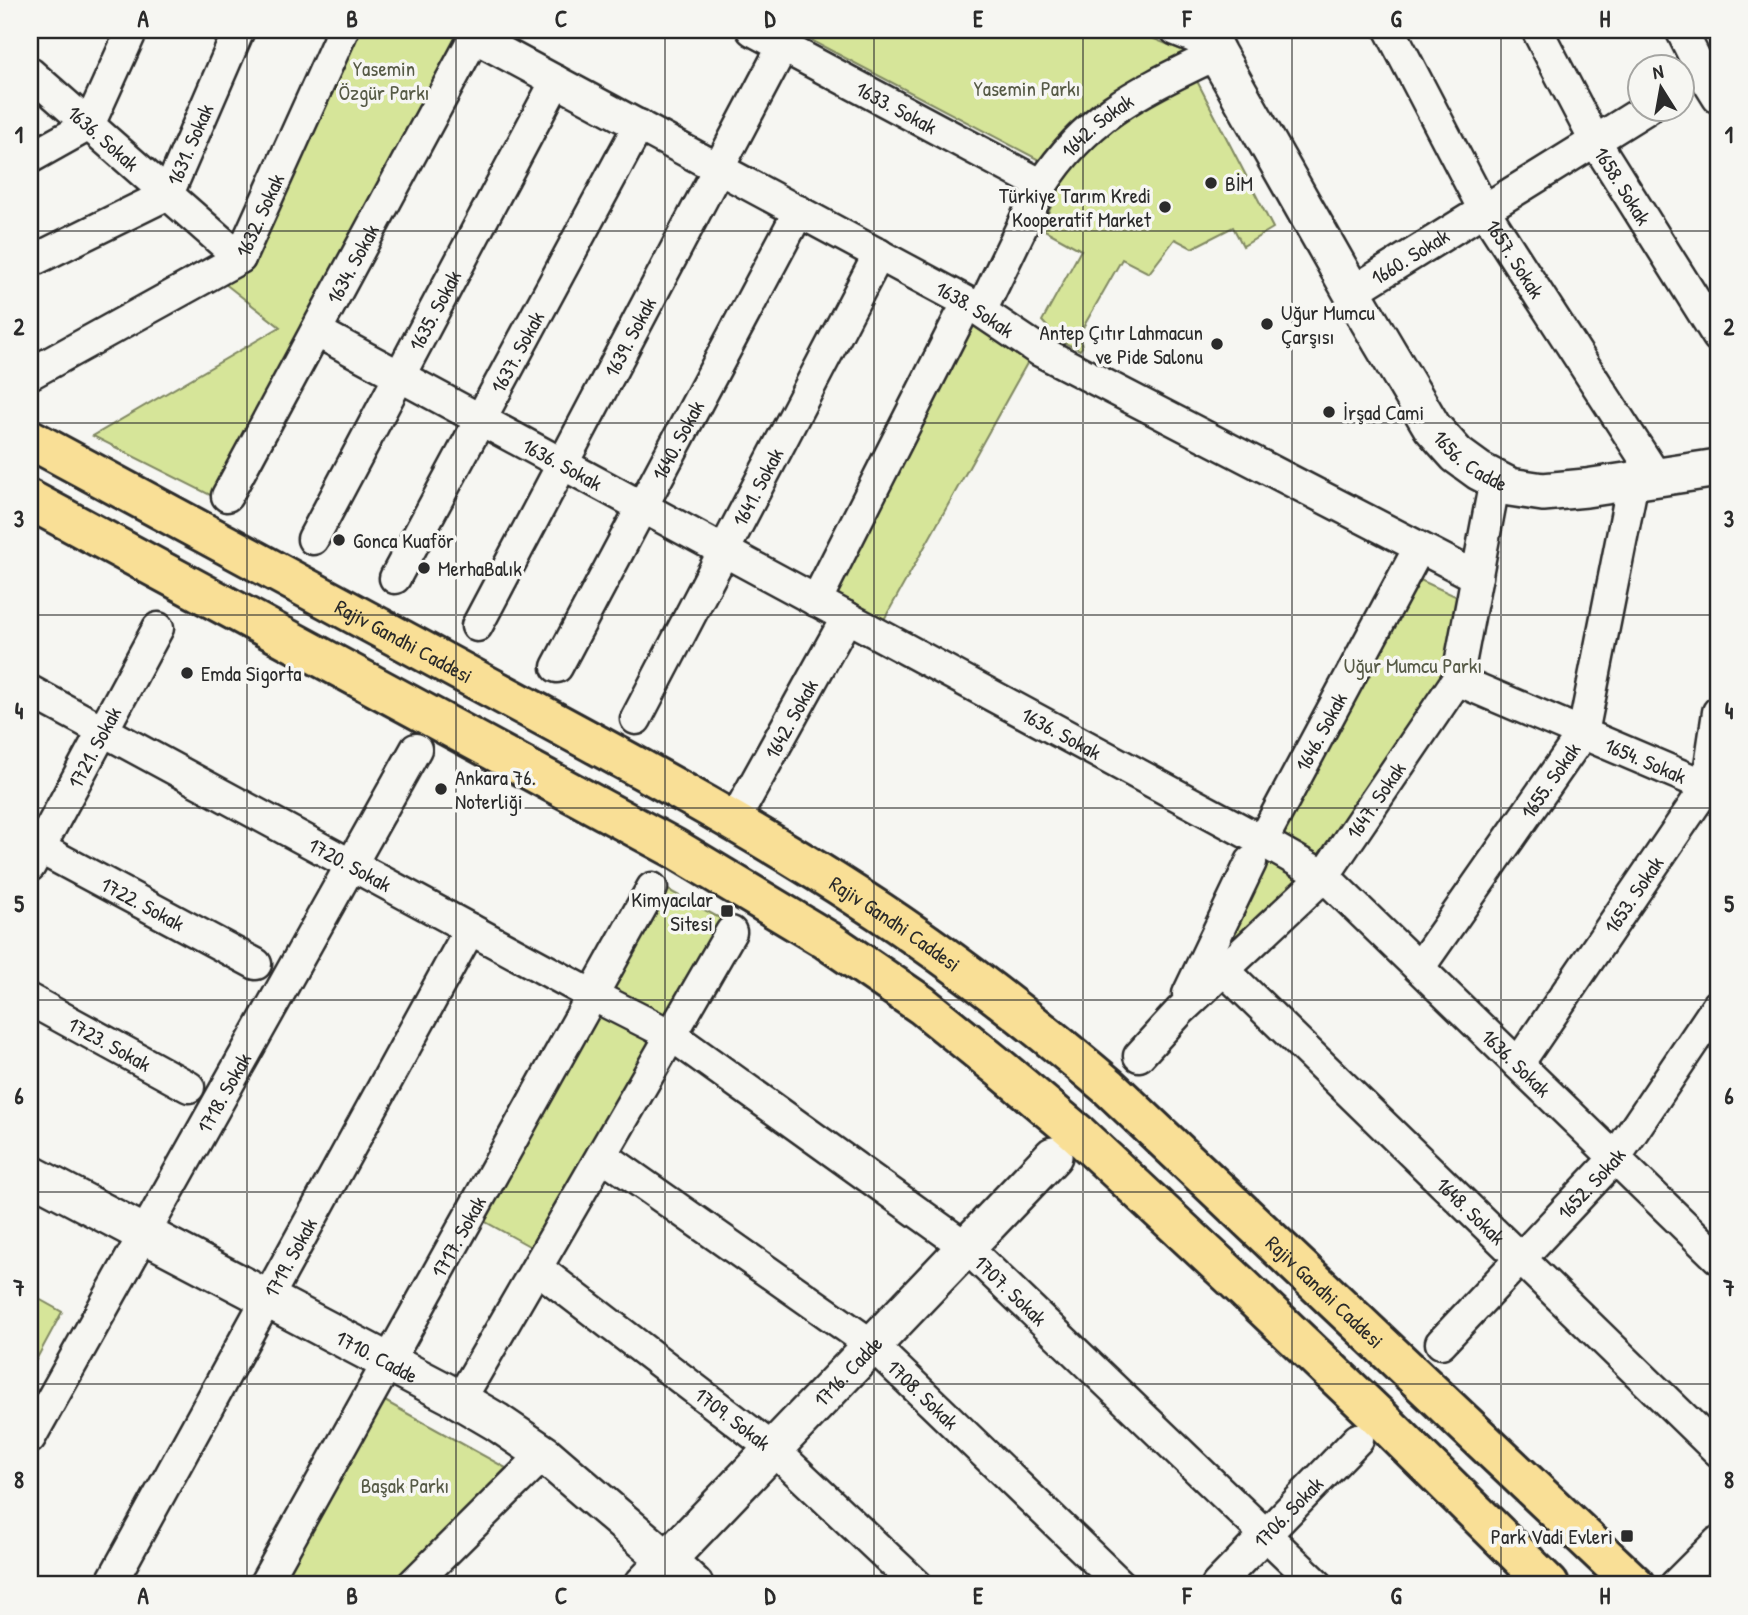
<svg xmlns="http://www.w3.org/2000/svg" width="1748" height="1615" font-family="'Patrick Hand',sans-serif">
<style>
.green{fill:#d6e599;stroke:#808862;stroke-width:2}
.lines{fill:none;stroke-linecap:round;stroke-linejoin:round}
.minor-casing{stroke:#2b2b2b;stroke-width:35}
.tertiary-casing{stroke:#2b2b2b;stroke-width:42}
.primary-casing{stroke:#2b2b2b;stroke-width:44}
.minor{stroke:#f6f6f2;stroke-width:30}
.tertiary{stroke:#f6f6f2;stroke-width:37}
.primary{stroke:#f9df96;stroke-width:38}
.grid{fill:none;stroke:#2b2b2b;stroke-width:2;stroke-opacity:0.55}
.poi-dot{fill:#2b2b2b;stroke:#f6f6f2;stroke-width:2.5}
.labels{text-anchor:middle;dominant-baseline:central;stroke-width:7;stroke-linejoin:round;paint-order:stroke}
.park-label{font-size:21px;fill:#565a46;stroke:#f6f6f2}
.street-label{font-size:21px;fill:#2b2b2b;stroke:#f6f6f2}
.poi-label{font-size:21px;fill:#2b2b2b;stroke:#f6f6f2;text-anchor:start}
.neatline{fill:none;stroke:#2b2b2b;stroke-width:2.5}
.grid-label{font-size:23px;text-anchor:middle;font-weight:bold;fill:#2b2b2b}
</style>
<rect width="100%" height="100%" fill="#f6f6f2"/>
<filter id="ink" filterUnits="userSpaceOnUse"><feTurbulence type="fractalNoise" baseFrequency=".0143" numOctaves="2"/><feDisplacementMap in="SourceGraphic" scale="14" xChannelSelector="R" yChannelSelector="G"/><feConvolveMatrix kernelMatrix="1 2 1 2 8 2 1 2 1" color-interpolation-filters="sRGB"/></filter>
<g filter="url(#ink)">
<path class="green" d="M351,30H468L216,498L93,436L280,327L224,283Z
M792,30H1132L1189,53L1089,108L1039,160Z
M1196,79L1273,228L1243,246L1233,227L1192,248L1175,239L1149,273L1122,259L1077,338L1081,341L1082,347L1080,350L1060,341L1042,321L1081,250L1041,228L1065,177L1091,142L1120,117Z
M970,314L1030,358L881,625L827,597Z
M1416,578L1464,600L1451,676L1321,862L1277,840Z
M1262,855L1311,883L1199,985Z
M661,886L725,921L540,1252L475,1216Z
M30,1294L62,1312L30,1371Z
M383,1400L506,1468L394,1585H277Z"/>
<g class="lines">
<g class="minor-casing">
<g id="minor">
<path id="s1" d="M752,30L1042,185"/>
<path d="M1176,30L1211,44"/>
<path id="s2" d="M1390,30L1484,210L1657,478"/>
<path id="s3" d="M1537,30L1595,141L1718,337"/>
<path d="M1681,30L1703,74L1718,98"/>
<path id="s4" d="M474,37L967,302L1040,351L1477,577"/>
<path id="s5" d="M30,73L240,258"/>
<path d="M30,158L89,125L132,30"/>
<path id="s6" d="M30,262L168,194L239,30"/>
<path id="s7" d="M1352,292L1648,108"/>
<path id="s8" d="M981,311L1042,185C1088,113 1143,90 1217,54"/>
<path id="s9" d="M316,331L1262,841L1324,876L1718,1258"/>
<path id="s10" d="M30,374L240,258L343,30"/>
<path id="s11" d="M227,496L478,30"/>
<path id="s12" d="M313,539L556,81"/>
<path id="s13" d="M395,578L639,125"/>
<path d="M816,601L959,319"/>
<path id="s14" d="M477,626L783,46"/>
<path id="s15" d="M557,667L799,211"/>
<path id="s16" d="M1457,680L1718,791"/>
<path id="s17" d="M30,691L592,995L671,1035L966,1247L1318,1585"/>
<path id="s18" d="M636,719L879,254"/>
<path id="s19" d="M734,821L847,617"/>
<path id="s20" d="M1262,841L1419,548"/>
<path id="s21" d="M30,843L256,964"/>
<path id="s22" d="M30,866L158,628"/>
<path id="s23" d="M1419,968L1583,733L1633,481"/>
<path id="s24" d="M1224,970L1718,1451"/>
<path d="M1188,994L1251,862"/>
<path id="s25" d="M30,1000L189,1087"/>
<path id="s26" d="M1139,1056L1180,1011L1324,876L1457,680L1495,480"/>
<path id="s27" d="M1518,1064L1707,786L1718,712"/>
<path id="s28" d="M602,1155L872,1345L1121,1585"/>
<path id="s29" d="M537,1268L773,1449L917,1585"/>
<path id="s30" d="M1441,1343L1615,1158L1718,1005"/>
<path d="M460,1400L731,932"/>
<path id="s31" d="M30,1438L416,749"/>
<path id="s32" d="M110,1585L470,929"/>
<path id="s33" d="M264,1585L652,888"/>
<path d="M412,1585L544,1454"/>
<path id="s34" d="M1217,1585L1358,1439"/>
<path d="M1675,1585L1718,1542"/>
</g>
</g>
<g class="tertiary-casing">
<g id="tertiary">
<path id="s35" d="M1205,30L1217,54L1352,292L1432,427L1457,455L1479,471L1510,487L1543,492L1586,488L1718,468"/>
<path id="s36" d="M30,1174L451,1395L497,1422L544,1454L667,1560L694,1585"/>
<path id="s37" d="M643,1585L1053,1156"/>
</g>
</g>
<g class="primary-casing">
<g id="primary">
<path id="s38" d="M30,439C177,519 324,597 471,677C603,748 736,818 862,900C949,956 1030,1020 1109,1087L1635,1585"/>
<path d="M30,500L674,848L827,940L922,1005L1001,1069L1076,1132L1235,1280L1379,1417L1549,1585"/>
</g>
</g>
<use href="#minor" class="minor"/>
<use href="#tertiary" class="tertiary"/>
<use href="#primary" class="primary"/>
</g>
</g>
<path class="grid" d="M247,30V1585M456,30V1585M665,30V1585M874,30V1585M1083,30V1585M1292,30V1585M1501,30V1585M30,231H1718M30,423H1718M30,615H1718M30,808H1718M30,1000H1718M30,1192H1718M30,1384H1718"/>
<g class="poi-dot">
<circle cx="1211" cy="183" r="7"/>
<circle cx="1165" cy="207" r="7"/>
<circle cx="1267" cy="324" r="7"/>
<circle cx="1217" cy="344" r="7"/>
<circle cx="1329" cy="412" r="7"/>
<circle cx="339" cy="540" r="7"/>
<circle cx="424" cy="568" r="7"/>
<circle cx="187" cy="673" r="7"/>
<circle cx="441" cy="789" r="7"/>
<rect x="720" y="904" width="14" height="14" rx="3.5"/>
<rect x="1620" y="1529" width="14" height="14" rx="3.5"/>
</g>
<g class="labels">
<g class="park-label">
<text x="384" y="68">Yasemin<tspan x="384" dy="24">Özgür Parkı</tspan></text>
<text x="1027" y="88">Yasemin Parkı</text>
<text x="1413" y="665">Uğur Mumcu Parkı</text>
<text x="405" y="1485">Başak Parkı</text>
</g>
<g class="street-label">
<text stroke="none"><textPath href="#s1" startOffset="164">1633. Sokak</textPath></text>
<text stroke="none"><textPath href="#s8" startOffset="222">1642. Sokak</textPath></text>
<text stroke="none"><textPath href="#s5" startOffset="98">1636. Sokak</textPath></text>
<text stroke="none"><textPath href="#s6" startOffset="208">1631. Sokak</textPath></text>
<text stroke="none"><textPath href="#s3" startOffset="178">1658. Sokak</textPath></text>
<text stroke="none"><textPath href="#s10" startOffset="287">1632. Sokak</textPath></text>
<text stroke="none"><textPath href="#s7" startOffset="68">1660. Sokak</textPath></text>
<text stroke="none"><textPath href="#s2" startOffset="261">1657. Sokak</textPath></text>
<text stroke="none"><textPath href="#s11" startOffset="264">1634. Sokak</textPath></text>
<text stroke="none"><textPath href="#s4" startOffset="570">1638. Sokak</textPath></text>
<text stroke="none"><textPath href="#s12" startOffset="259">1635. Sokak</textPath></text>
<text stroke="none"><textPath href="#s14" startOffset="327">1639. Sokak</textPath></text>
<text stroke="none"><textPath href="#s13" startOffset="257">1637. Sokak</textPath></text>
<text stroke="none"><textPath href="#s15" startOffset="257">1640. Sokak</textPath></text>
<text stroke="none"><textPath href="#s35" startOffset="509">1656. Cadde</textPath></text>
<text stroke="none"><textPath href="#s9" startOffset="280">1636. Sokak</textPath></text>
<text stroke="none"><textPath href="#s18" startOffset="262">1641. Sokak</textPath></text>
<text stroke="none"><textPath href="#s38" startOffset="425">Rajiv Gandhi Caddesi</textPath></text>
<text stroke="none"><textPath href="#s19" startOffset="117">1642. Sokak</textPath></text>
<text stroke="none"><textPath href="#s20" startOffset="124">1646. Sokak</textPath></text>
<text stroke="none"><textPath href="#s9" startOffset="847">1636. Sokak</textPath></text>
<text stroke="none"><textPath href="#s22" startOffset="135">1721. Sokak</textPath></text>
<text stroke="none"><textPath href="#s16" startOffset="205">1654. Sokak</textPath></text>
<text stroke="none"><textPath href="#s23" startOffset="229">1655. Sokak</textPath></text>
<text stroke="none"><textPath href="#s26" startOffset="350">1647. Sokak</textPath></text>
<text stroke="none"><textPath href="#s17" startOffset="364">1720. Sokak</textPath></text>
<text stroke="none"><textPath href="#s27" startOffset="205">1653. Sokak</textPath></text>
<text stroke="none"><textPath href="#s21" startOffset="128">1722. Sokak</textPath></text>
<text stroke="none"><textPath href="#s38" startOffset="992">Rajiv Gandhi Caddesi</textPath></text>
<text stroke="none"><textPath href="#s25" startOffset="91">1723. Sokak</textPath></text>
<text stroke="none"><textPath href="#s9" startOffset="1414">1636. Sokak</textPath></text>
<text stroke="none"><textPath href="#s31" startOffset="396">1718. Sokak</textPath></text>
<text stroke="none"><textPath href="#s30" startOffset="219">1652. Sokak</textPath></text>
<text stroke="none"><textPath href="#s24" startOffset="345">1648. Sokak</textPath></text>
<text stroke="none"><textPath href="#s33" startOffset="399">1717. Sokak</textPath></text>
<text stroke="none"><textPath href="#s32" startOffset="374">1719. Sokak</textPath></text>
<text stroke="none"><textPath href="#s17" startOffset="1153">1707. Sokak</textPath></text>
<text stroke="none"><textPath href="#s38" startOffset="1559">Rajiv Gandhi Caddesi</textPath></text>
<text stroke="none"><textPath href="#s36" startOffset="392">1710. Cadde</textPath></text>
<text stroke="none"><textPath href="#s37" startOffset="296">1716. Cadde</textPath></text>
<text stroke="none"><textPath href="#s28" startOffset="401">1708. Sokak</textPath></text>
<text stroke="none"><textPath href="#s29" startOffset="247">1709. Sokak</textPath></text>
<text stroke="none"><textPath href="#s34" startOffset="102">1706. Sokak</textPath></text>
</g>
<g class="poi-label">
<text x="1225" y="183">BİM</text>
<text x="1151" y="195" text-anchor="end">Türkiye Tarım Kredi<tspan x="1151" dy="24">Kooperatif Market</tspan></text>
<text x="1281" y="312">Uğur Mumcu<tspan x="1281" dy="24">Çarşısı</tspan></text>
<text x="1203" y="332" text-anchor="end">Antep Çıtır Lahmacun<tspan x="1203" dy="24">ve Pide Salonu</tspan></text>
<text x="1343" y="412">İrşad Cami</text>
<text x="353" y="540">Gonca Kuaför</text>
<text x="438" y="568">MerhaBalık</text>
<text x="201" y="673">Emda Sigorta</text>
<text x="455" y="777">Ankara 76.<tspan x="455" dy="24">Noterliği</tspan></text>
<text x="713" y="899" text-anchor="end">Kimyacılar<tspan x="713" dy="24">Sitesi</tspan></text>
<text x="1613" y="1536" text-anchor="end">Park Vadi Evleri</text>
</g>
</g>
<rect width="1748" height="1615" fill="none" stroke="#f6f6f2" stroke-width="77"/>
<g transform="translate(1661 88) rotate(349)"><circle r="33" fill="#f6f6f2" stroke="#a5a5a2" stroke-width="2"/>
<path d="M0-5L12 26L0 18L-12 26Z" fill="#2b2b2b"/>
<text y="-10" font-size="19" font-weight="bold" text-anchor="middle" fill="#2b2b2b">N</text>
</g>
<rect x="38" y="38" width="1672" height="1538" class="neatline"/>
<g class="grid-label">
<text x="143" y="27">A</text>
<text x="352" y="27">B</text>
<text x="561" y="27">C</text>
<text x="770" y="27">D</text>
<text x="978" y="27">E</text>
<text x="1187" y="27">F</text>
<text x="1396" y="27">G</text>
<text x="1605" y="27">H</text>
<text x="19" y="143">1</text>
<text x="1729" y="143">1</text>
<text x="19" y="335">2</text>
<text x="1729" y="335">2</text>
<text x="19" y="527">3</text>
<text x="1729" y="527">3</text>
<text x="19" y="719">4</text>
<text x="1729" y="719">4</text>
<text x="19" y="912">5</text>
<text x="1729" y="912">5</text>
<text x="19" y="1104">6</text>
<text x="1729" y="1104">6</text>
<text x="19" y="1296">7</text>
<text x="1729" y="1296">7</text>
<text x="19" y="1488">8</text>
<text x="1729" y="1488">8</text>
<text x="143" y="1604">A</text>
<text x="352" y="1604">B</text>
<text x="561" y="1604">C</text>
<text x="770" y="1604">D</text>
<text x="978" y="1604">E</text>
<text x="1187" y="1604">F</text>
<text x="1396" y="1604">G</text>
<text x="1605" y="1604">H</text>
</g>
</svg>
